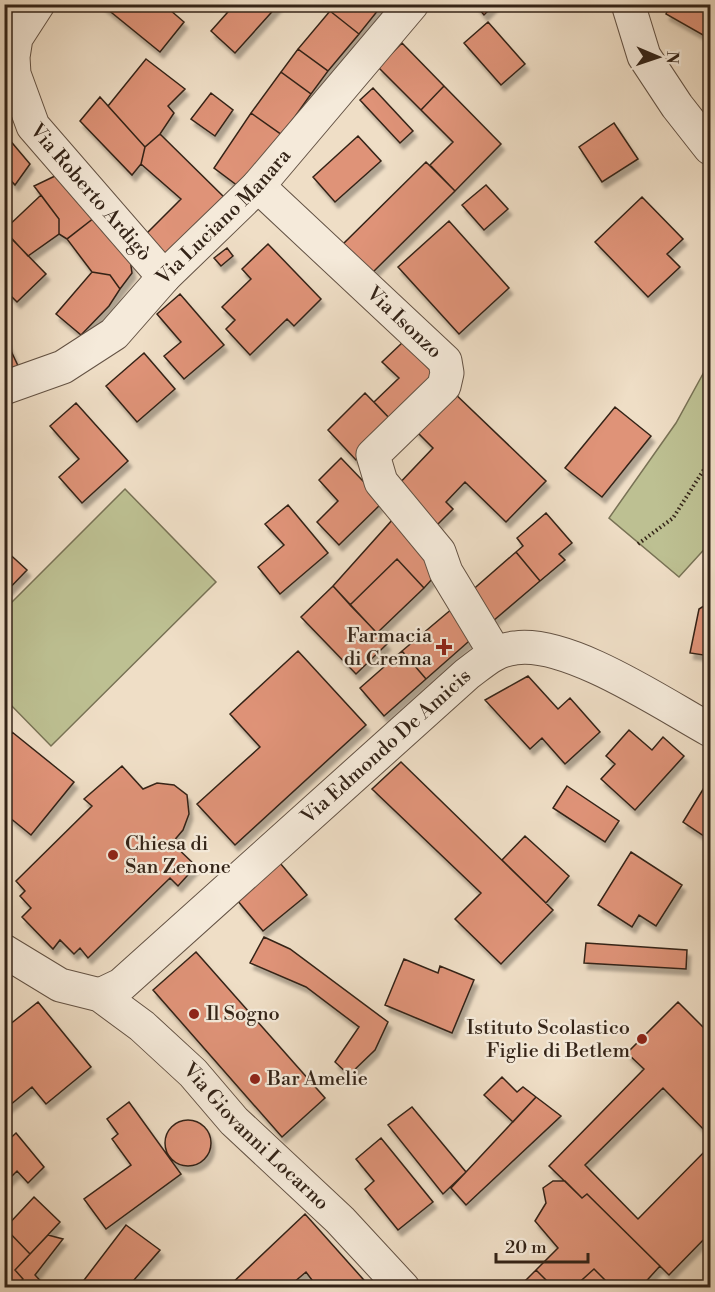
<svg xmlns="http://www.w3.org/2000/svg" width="715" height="1292" font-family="'Libre Bodoni',serif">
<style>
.green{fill:#bdc092;stroke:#787255;stroke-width:1.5}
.building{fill:#df9378;stroke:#342418;stroke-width:1.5;filter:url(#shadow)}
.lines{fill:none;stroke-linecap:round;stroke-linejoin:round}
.minor-casing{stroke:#635244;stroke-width:35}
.path{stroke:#342418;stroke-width:4;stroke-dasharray:1.5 3;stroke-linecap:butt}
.minor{stroke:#f5eada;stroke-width:33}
.poi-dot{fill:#8f2418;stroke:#f5eada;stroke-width:2}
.labels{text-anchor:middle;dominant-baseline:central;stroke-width:4.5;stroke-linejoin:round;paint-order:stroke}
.street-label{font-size:20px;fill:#342418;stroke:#f5eada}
.poi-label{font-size:20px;fill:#342418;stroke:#f5eada;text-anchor:start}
</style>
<defs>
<filter id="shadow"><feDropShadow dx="3.5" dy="6" stdDeviation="1.5" flood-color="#0004"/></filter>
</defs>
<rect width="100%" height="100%" fill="#efdec6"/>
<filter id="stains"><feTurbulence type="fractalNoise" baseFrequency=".00333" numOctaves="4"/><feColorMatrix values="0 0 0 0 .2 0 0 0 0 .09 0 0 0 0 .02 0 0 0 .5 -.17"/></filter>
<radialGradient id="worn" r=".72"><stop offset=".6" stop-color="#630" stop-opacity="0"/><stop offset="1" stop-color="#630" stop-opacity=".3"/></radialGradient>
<path class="green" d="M710,361V543L679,577L609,518L676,423Z
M125,489L216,582L51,746L5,699V609Z"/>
<path class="building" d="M101,4H163L184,22L160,52Z
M235,4H279L235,53L211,31Z
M336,4H383L359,34L330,11Z
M475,4H495L484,15Z
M671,4H710V39L666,14Z
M330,11L359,34L328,71L298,49Z
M488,22L525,64L501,85L464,43Z
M402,43L444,86L421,110L378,67Z
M298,49L328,71L311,94L281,72Z
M146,59L185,89L168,106L174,113L160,134L145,147L108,106Z
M281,72L311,94L282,135L251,113Z
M444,86L501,144L455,191L430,165L453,142L421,110Z
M373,88L413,131L400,143L360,100Z
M211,93L233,110L215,136L191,119Z
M100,97L145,147L141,164L132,175L80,121Z
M251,113L282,135L242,189L214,168Z
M614,123L638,159L602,182L579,147Z
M160,134L229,202L166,263L144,236L181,199L141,164L145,147Z
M358,136L381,161L335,202L313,177Z
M8,138L30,164L15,185L4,173V140Z
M426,162L455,191L370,275L341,246Z
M55,176L94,218L67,239L59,234V219L34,186Z
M486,185L508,209L484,230L462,205Z
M41,195L59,219V234L28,256L4,230Z
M642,197L683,239L667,254L680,267L648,297L595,242Z
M94,218L130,259L132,273L120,289L110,275L92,272L67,239Z
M449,221L509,288L459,334L398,267Z
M4,231L46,274L17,302L4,289Z
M268,244L321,299L294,326L287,319L250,355L226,329L235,320L222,307L251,279L242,269Z
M227,248L233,256L221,266L214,258Z
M92,272L110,275L120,289L109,306L81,335L56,314Z
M180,294L224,345L184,379L164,356L181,342L157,314Z
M4,336L20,370L4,375Z
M403,342L439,379L394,423L374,402L399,378L382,362Z
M144,353L175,389L137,422L106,386Z
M451,390L546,481L506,522L465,482L446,502L453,509L435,527L395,488L433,448L414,429Z
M365,393L394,423L356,460L328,430Z
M76,403L128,461L82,503L59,477L79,459L50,426Z
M615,407L651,436L602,497L565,468Z
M341,458L383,502L339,545L317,522L338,501L319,480Z
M288,505L328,553L280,594L258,567L284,545L265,524Z
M546,513L572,543L559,554L565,560L540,581L516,552L523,546L517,538Z
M394,518L416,543L434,577L424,588L397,559L350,605L333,586Z
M4,549L27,570L4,594Z
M516,552L540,581L493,621L469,593Z
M397,559L424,588L377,633L350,605Z
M333,586L387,644L356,674L301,617Z
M710,602V656L690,653L699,609Z
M453,608L476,635L426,679L402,651Z
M298,651L366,725L235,845L197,804L260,747L230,714Z
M402,651L426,679L384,716L360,688Z
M528,676L558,709L570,698L600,732L565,764L542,738L530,749L485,700Z
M629,730L652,750L663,737L684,756L635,810L601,779L615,764L606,756Z
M12,732L74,782L31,835L4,813V742Z
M401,762L553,910L501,964L455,919L481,893L372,789Z
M122,766L143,789L157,783L174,785L187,795L189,814L183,830L172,843L196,866L178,886L170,878L88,958L80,948L74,954L60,940L53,949L22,917L31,908L20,896L25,891L16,881L92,806L84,799Z
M710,778V840L683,822Z
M567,786L619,821L605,842L553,808Z
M525,836L569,876L546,903L502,860Z
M631,852L682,885L656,926L639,915L632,927L598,905Z
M280,863L307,895L263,931L237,900Z
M264,937L290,949L388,1022L375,1050L349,1075L335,1062L359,1027L306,987L250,963Z
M586,943L687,950L686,969L584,963Z
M196,952L325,1098L282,1137L153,990Z
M404,959L438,973L440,966L474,980L452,1033L385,1005Z
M38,1002L91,1067L46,1104L32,1087L4,1110V1029Z
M678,1002L710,1034V1136L663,1088L585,1165L638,1219L710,1146V1233L669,1275L587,1194L582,1198L549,1166L644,1069L627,1053Z
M502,1077L517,1092L523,1087L536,1097L513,1122L484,1095Z
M536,1097L561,1116L466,1205L451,1188Z
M129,1102L181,1174L106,1229L84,1199L131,1165L112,1139L118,1134L107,1119Z
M412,1107L466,1172L443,1194L388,1125Z
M165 1143a23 23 0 1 1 46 0a23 23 0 1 1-46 0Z
M16,1133L44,1167L28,1183L17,1171L4,1184V1144Z
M381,1138L433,1202L398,1230L365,1189L374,1181L356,1159Z
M553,1181H565L582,1198L587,1194L660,1266L640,1288H613L594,1269L573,1288H554L536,1270L558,1248L535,1221L546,1203L543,1188Z
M34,1197L60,1222L30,1254L5,1228Z
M305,1214L371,1288H318L306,1272L287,1288H227Z
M126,1225L160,1250L127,1288H78Z
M5,1228L30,1254L15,1270L23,1279L15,1288H4Z
M48,1235L63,1239L35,1275L47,1288H15L23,1279L15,1270Z
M594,1269L613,1288H573Z
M536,1270L554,1288H518Z"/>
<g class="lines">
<g class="minor-casing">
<g id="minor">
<path id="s1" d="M38,4L16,38L13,57L14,74L33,126L164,277"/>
<path d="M628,4L644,56L677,106L710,148"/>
<path id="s2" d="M258,186L445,361L447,373L444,386L373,455L381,482L439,552L446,572L495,653"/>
<path id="s3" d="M4,388L63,367L114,334L164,277L258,186L412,4"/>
<path id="s4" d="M4,951L60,985L100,995L142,1026L193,1073L234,1121L340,1220L403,1288"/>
<path id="s5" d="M100,995L121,985L467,674C482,663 495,650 515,648C568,640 663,704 710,730"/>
</g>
</g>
<path class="path" d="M638,544L673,518L703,471L710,465"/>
<use href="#minor" class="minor"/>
</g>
<g class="poi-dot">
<path d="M441 638h6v6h6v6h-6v6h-6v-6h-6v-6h6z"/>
<circle cx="113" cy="855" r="6"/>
<circle cx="194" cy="1014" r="6"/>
<circle cx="642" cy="1039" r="6"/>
<circle cx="255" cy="1079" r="6"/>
</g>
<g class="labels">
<g class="street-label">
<text stroke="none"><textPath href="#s1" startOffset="220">Via Roberto Ardigò</textPath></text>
<text stroke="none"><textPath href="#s3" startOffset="284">Via Luciano Manara</textPath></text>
<text stroke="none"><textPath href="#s2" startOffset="200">Via Isonzo</textPath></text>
<text stroke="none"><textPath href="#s5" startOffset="380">Via Edmondo De Amicis</textPath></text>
<text stroke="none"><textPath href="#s4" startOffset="318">Via Giovanni Locarno</textPath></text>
</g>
<g class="poi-label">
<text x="432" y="636" text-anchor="end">Farmacia<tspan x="432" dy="23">di Crenna</tspan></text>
<text x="125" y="844">Chiesa di<tspan x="125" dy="23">San Zenone</tspan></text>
<text x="206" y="1014">Il Sogno</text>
<text x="630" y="1028" text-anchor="end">Istituto Scolastico<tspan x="630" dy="23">Figlie di Betlem</tspan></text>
<text x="267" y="1079">Bar Amelie</text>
</g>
</g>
<rect width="715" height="1292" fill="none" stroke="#efdec6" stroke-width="24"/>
<rect x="6" y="6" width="703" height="1280" fill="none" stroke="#342418" stroke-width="3"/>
<rect x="12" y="12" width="691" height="1268" fill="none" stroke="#342418" stroke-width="1.5"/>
<g transform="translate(658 57) rotate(92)" stroke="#f5eada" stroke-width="4.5" paint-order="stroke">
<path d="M0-4.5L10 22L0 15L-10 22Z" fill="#342418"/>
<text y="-9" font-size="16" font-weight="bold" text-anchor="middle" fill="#342418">N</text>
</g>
<path d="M496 1253v9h92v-9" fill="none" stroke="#342418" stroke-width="3"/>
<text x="505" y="1253" font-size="18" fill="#342418" stroke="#f5eada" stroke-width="4.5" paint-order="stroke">20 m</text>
<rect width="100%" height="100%" filter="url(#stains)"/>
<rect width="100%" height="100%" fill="url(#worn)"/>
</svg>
